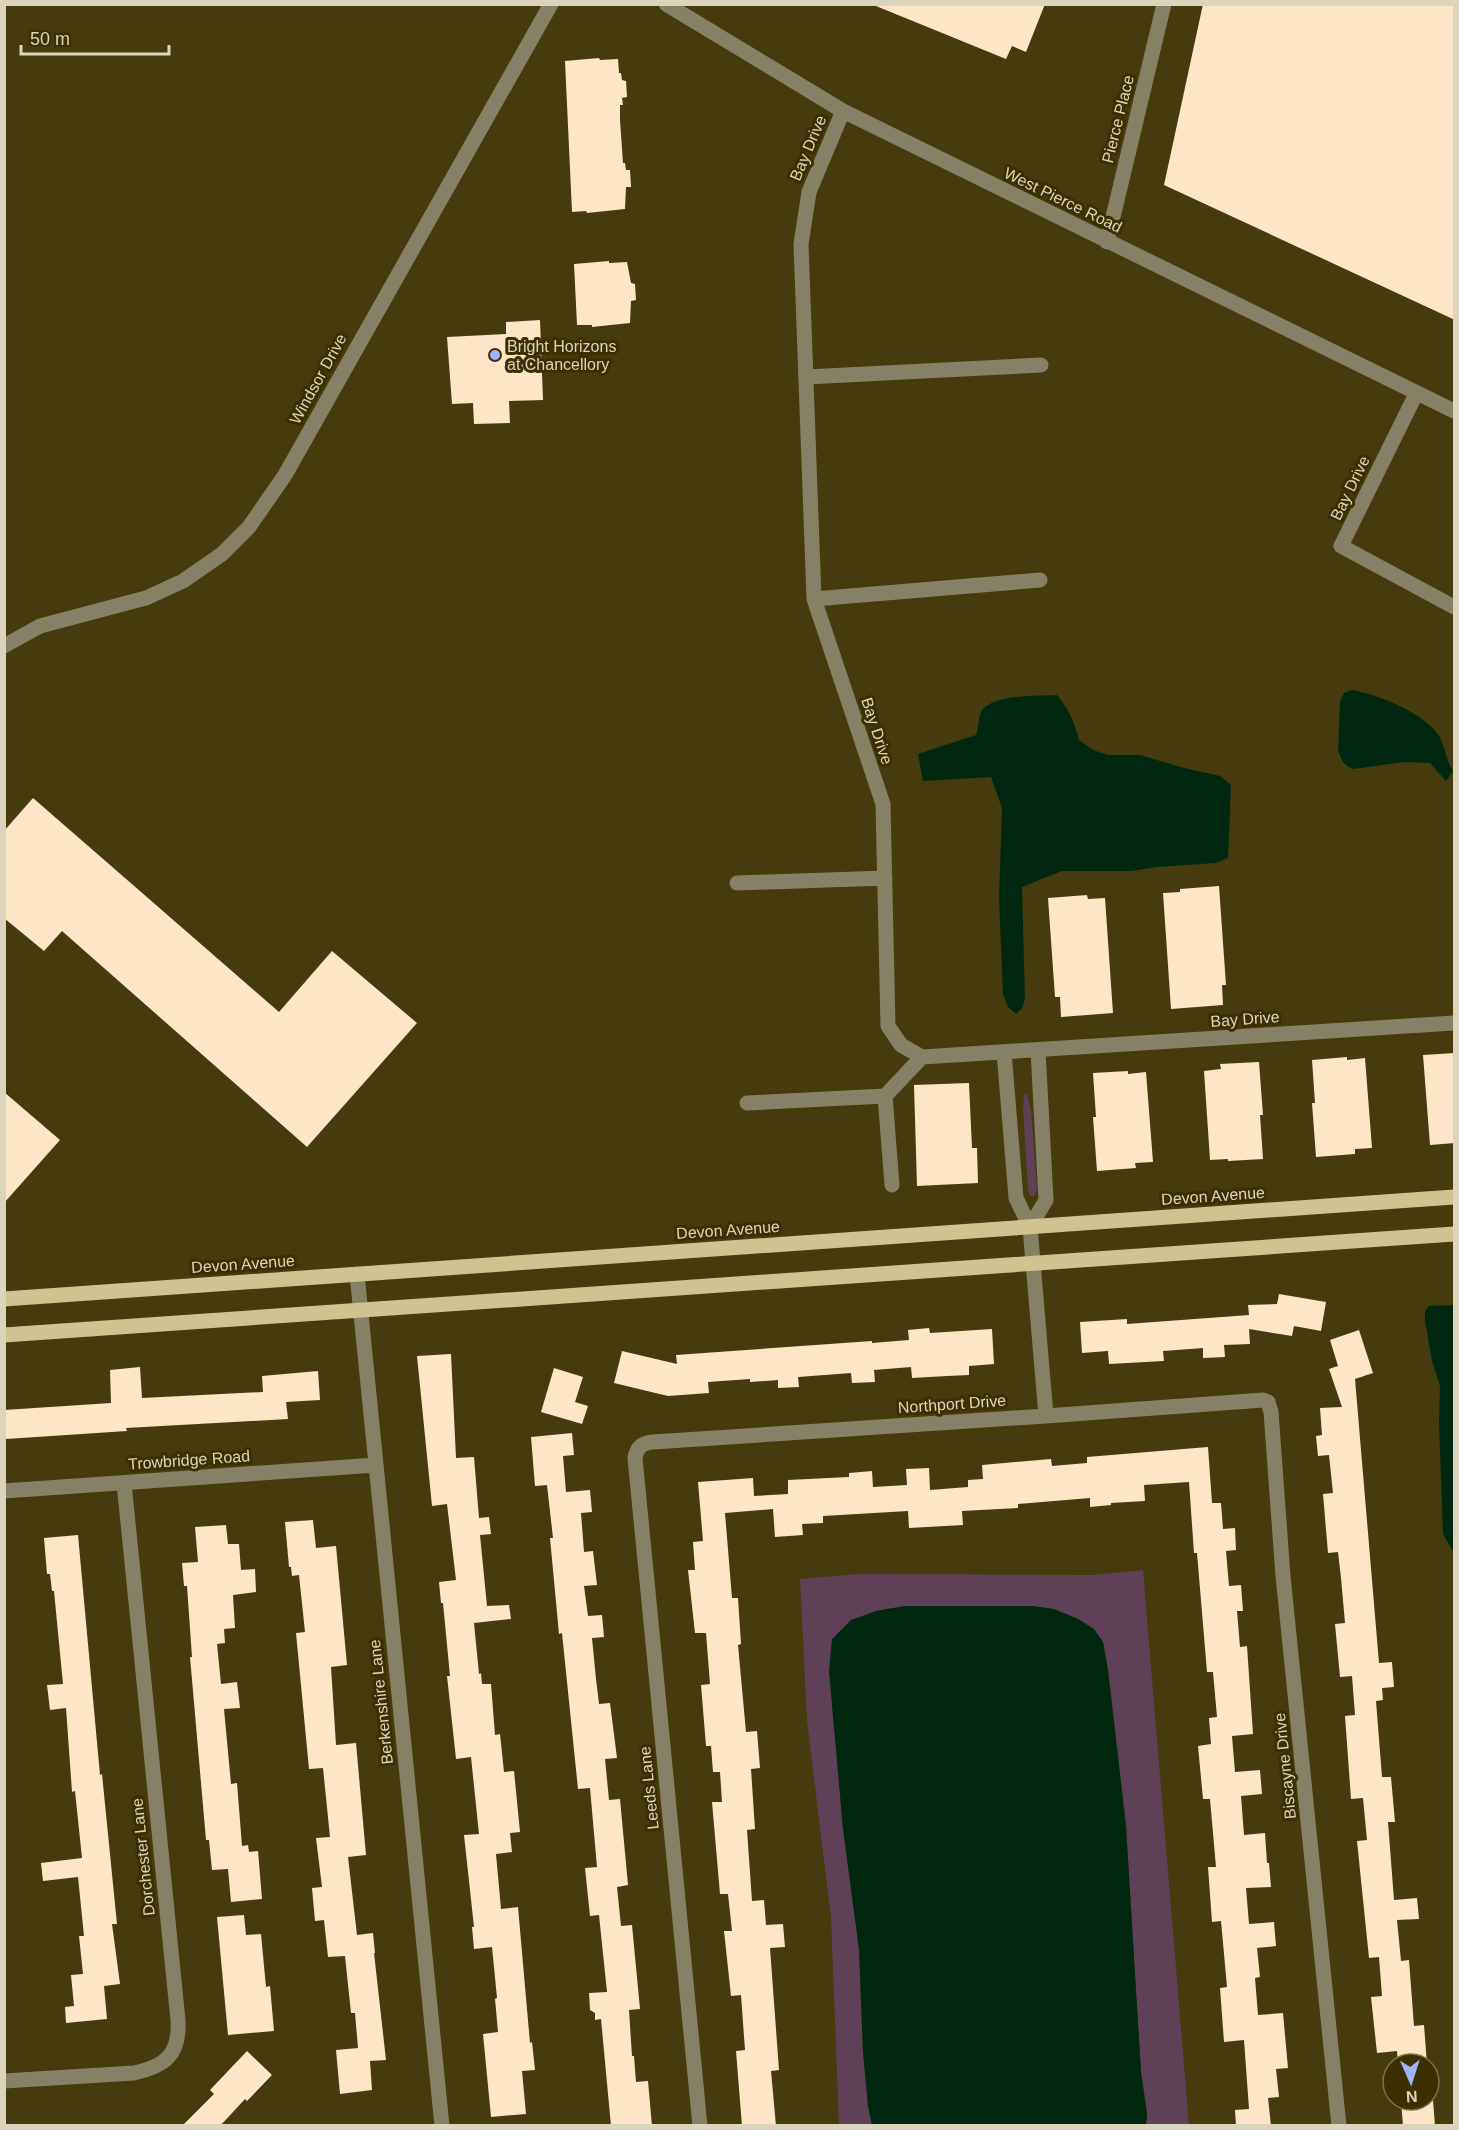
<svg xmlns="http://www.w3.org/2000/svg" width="1459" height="2130" font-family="Helvetica,sans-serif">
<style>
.green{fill:#5e4057}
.water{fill:#002811}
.building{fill:#fde6c7}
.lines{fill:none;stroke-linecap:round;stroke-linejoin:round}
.minor{stroke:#868067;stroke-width:15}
.major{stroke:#d1c390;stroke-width:15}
.poi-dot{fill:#a3b2fd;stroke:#3c3001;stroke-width:2}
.labels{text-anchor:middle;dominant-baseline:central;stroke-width:6;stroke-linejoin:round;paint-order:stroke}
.street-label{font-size:16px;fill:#dbd5bd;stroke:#3c3001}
.poi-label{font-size:16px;fill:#dbd5bd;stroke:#3c3001;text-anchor:start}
</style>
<rect width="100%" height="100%" fill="#463b0d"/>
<path class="green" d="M1024,1094H1027L1031,1111L1037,1190L1034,1196H1031L1028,1191L1023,1109Z
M1143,1570L1189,2125H1146L1147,2114L1141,2072L1126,1826L1108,1670L1103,1642L1094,1629L1078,1619L1054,1609L1032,1606H905L876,1611L829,1670L843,1829L859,1949L863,2052L868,2106L872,2125H839L831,1918L807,1720L800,1579L858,1574L1094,1575Z"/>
<path class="water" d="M1352,690C1377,694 1425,713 1439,736C1445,746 1446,760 1453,771L1446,781L1430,763L1405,762L1353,769L1347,766L1343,762L1338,751L1340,702L1344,693Z
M1057,695C1069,709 1074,722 1079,740L1093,750L1108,755H1140L1184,768L1220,776L1231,785L1228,858L1216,863L1156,867L1132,871H1062L1022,887L1025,999L1022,1008L1016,1014L1008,1007L1003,994L999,898L1002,808L991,777L923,781L918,754L976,735C979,728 978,719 981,712C991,694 1038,696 1057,695Z
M1454,1305V1553L1443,1534L1439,1423L1440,1386L1432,1361L1425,1320V1311L1429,1306Z
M905,1606H1032L1054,1609L1078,1619L1094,1629L1103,1642L1108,1670L1126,1826L1141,2072L1147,2114L1146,2125H872L868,2106L863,2052L859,1949L843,1829L829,1670L832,1639L851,1620L876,1611Z"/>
<path class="building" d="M871,4H1045L1026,52L1012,46L1006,59Z
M1203,4H1455V320L1164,185Z
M599,58L600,60L618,59L619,73H621L622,80L626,81L627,97L622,98L623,105H620V120L623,163H625L626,170H630L631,187H626L625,209L587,213L586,211L572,212L565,61Z
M609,261V263L627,262L631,283L635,284L636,300L631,301L630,323L592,327V325H577L574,264Z
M540,320L543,400L509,401L510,423L474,424L473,403L452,404L447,337L506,334V322Z
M33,798L279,1012L332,951L417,1023L307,1147L62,931L44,951L4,918V831Z
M1219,886L1226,985H1222L1223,1005L1171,1009L1163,893L1180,892V889Z
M1087,895L1088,899L1105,898L1113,1013L1061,1017L1060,997H1055L1048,898Z
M1455,1053V1143L1430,1145L1423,1055Z
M1347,1057V1060L1365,1058L1372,1148L1355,1149V1154L1316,1157L1312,1103H1315L1312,1060Z
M1259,1062L1263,1115H1260L1263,1159L1228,1161V1159L1210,1160L1204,1071L1221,1069L1220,1064Z
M1128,1071V1074L1146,1072L1153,1162L1135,1163L1136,1168L1097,1171L1093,1117H1096L1093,1073Z
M969,1083L972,1148H977L978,1183L917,1186L914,1085Z
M4,1092L60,1140L4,1203Z
M1279,1294L1326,1302L1321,1331L1294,1326L1292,1336L1249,1329L1250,1344L1224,1345L1225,1357L1203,1358V1348L1163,1351L1164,1361L1109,1364L1108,1351L1082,1353L1080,1322L1127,1319V1324L1249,1315L1248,1305L1277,1304Z
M929,1328L930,1333L992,1329L994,1364L969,1366V1375L947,1376L912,1378L911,1367L874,1370L875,1382L852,1383L851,1373L798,1377L799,1387L778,1388V1380L750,1382V1379L708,1382L709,1393L668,1396L614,1383L622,1351L677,1364L676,1355L872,1341V1343L909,1340L908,1330Z
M1359,1330L1373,1373L1355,1379L1379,1663L1392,1662L1394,1687L1382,1688L1383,1700L1376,1701L1382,1777H1391L1395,1822H1388L1394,1900L1417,1898L1419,1919L1397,1920L1401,1961L1409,1960L1414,2026L1424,2025L1427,2064H1398L1397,2051L1377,2053L1371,1997L1382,1996L1379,1957L1369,1958L1357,1841L1367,1840L1363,1798L1351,1799L1345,1716L1355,1715L1352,1676L1340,1677L1335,1624L1345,1623L1341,1578L1338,1552L1328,1553L1323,1494L1333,1493L1329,1455L1318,1456L1316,1436L1322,1435L1320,1408L1342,1407L1329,1369L1338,1366L1330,1340Z
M451,1354L456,1458L474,1457L479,1518L489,1517L491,1534L480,1535L487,1606L509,1605L511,1619L474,1623L479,1674L481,1673L482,1684H491L495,1735L500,1734L504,1772L514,1771L520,1832L510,1833L512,1852L496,1854L501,1909L518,1907L530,2043L532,2042L535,2070L522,2071L526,2114L491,2117L483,2034L498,2032L495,1999L497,1998L492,1947L474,1949L472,1927H474L464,1835L479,1834L471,1757L456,1759L447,1676H450L443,1603H441L439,1582L456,1580L447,1504L432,1506L417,1356Z
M140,1367L142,1398L263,1392L262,1376L318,1371L320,1400L286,1402L288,1419L126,1428L127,1431L6,1439L4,1410L111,1403L110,1370Z
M554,1368L583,1377L575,1402L588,1406L582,1424L541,1412Z
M572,1433L574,1455L563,1456L566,1492L590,1490L592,1512L581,1513L584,1552L593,1551L597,1585L584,1586L588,1616L602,1615L604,1637L592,1638L596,1679L599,1704L610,1703L617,1758L605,1759L609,1800L620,1799L628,1885L617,1887L621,1926L632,1925L640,2009L629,2010L632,2056H634L636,2082L648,2081L652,2126H611L601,2019L595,2020V2013L590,2010L589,1993L607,1992L599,1915L590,1916L585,1868L597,1867L590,1788L578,1789L562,1633L559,1634L550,1538H553L547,1485L535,1486L531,1437Z
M1208,1447L1212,1503H1221L1223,1529L1235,1528L1236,1550L1226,1551L1229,1586L1241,1585L1243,1611H1237L1240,1647L1247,1646L1253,1734L1232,1736L1235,1772L1260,1770L1262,1794L1241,1796L1244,1835L1265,1833L1267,1863H1269L1271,1887L1246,1888L1249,1924L1274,1922L1276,1946L1257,1948L1260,1977L1255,1978L1258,2015L1283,2013L1288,2068L1276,2069L1279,2097L1268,2098L1271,2126H1236L1235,2110L1249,2109L1244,2040L1224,2042L1220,1988L1227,1987L1221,1921L1212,1922L1208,1867H1216L1210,1799H1203L1198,1746L1211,1744L1209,1718L1217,1717L1213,1672H1207L1197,1553H1194L1189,1482L1144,1485L1145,1501L1111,1503V1505L1090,1507V1498L1018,1504V1508L962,1511L963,1525L909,1528L908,1511L823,1516V1523L802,1524L803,1535L775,1537L773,1509L725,1513L732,1598H738L741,1644L738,1645L746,1732L757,1731L760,1768L751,1769L755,1829L747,1830L752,1901L764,1900L766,1925L783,1924L785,1947L770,1948L779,2070L771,2071L776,2126H742L736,2051L745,2050L741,1995L731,1996L724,1931H732L728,1894H720L712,1802H722L720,1772H713L711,1746H706L701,1685L710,1684L706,1633H695L688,1570H695L693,1542L703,1541L698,1482L753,1478L754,1496L788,1494V1480L849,1477V1473L872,1471L873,1487L907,1485L906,1469L929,1468L930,1490L968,1487V1480L983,1479L982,1465L1051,1459L1052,1466L1087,1463V1457Z
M313,1520L316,1548L336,1546L347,1665L331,1667L336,1745L356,1743L366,1855L348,1857L357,1935L373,1933L375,1953H374L386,2060L370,2061L372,2090L340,2094L336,2050L358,2048L355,2013H351L345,1956L328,1957L324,1920L315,1921L312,1888L322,1887L316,1838L330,1837L323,1768L309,1769L296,1633L305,1632L299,1575L292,1576L291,1567H289L285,1522Z
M226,1525L228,1544H239L241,1570L255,1569L256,1592L233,1595L235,1628L224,1629L225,1643L217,1644L221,1684L237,1682L240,1708L224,1709L231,1784L237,1783L242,1846L248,1845L249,1852L258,1851L262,1899L231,1902L228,1869L212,1870L209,1840H206L190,1657H192L187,1586H184L182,1563L198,1562L195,1527Z
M78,1535L100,1775L102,1774L117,1924H112L120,1984L104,1986L107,2019L66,2023L65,2007L74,2006L71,1975L83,1974L79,1936H84L78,1877L43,1881L41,1863L82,1858L75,1791L72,1792L66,1708L50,1710L47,1685L63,1684L54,1591H52L50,1574H47L44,1538Z
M244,1915L246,1935L261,1934L266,1987L270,1986L274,2031L228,2035L217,1917Z
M247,2051L272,2075L247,2101L245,2099L220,2126H182L214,2094L210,2090Z
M1401,2100H1433L1435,2126H1403Z"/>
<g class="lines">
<path class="minor" d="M666,4L843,111L1454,411
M843,111L809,192L801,244L814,599L883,804L888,1026L901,1045L922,1057L1454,1023
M1107,242L1164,4
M806,377L1041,365
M1416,394L1341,546L1454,607
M814,599L1040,580
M4,646L40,626L146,598L183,581L222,554L249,527L285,475L551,4
M737,883L885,878
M1004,1052L1016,1198L1030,1227L1046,1416
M747,1103L885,1096
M892,1185L885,1096L922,1057
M1030,1227L1046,1200L1038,1050
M357,1274L442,2126
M4,1491L376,1465
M4,2081L134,2073C166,2066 180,2054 178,2020L124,1483
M700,2126L635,1458C637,1447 642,1443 653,1442L1046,1416L1263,1400L1268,1402L1271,1412L1283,1576L1339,2126"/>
<path class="major" d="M4,1299L1454,1197
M4,1335L1454,1234"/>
</g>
<circle class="poi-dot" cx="495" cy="355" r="6"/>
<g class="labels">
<g class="street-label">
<text transform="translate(1118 119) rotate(-76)">Pierce Place</text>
<text transform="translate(808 148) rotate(-67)">Bay Drive</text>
<text transform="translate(1063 200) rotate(26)">West Pierce Road</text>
<text transform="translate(318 379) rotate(-61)">Windsor Drive</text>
<text transform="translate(1350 488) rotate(-64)">Bay Drive</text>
<text transform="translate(877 731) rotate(72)">Bay Drive</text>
<text transform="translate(1245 1019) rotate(-4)">Bay Drive</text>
<text transform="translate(1213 1196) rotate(-4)">Devon Avenue</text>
<text transform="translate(728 1230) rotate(-4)">Devon Avenue</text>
<text transform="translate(243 1264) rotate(-4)">Devon Avenue</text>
<text transform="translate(952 1404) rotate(-4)">Northport Drive</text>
<text transform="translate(189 1460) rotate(-4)">Trowbridge Road</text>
<text transform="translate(381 1702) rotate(-96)">Berkenshire Lane</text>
<text transform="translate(1285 1766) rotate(-96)">Biscayne Drive</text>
<text transform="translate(649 1788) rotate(-96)">Leeds Lane</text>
<text transform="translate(143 1857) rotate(-96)">Dorchester Lane</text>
</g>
<g class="poi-label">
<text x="507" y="346">Bright Horizons<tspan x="507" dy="18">at Chancellory</tspan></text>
</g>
</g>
<rect width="1459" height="2130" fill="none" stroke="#dbd5bd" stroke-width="12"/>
<g transform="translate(1411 2082) rotate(177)"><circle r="28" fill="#3c3001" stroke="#7c724c" stroke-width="1.5"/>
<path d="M0-4.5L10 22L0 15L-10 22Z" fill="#a3b2fd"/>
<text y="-9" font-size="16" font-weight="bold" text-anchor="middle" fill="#dbd5bd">N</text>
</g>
<path d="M21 45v9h148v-9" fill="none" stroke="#dbd5bd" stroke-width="3"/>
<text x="30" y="45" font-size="18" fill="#dbd5bd" stroke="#3c3001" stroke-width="4.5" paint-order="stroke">50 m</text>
</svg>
